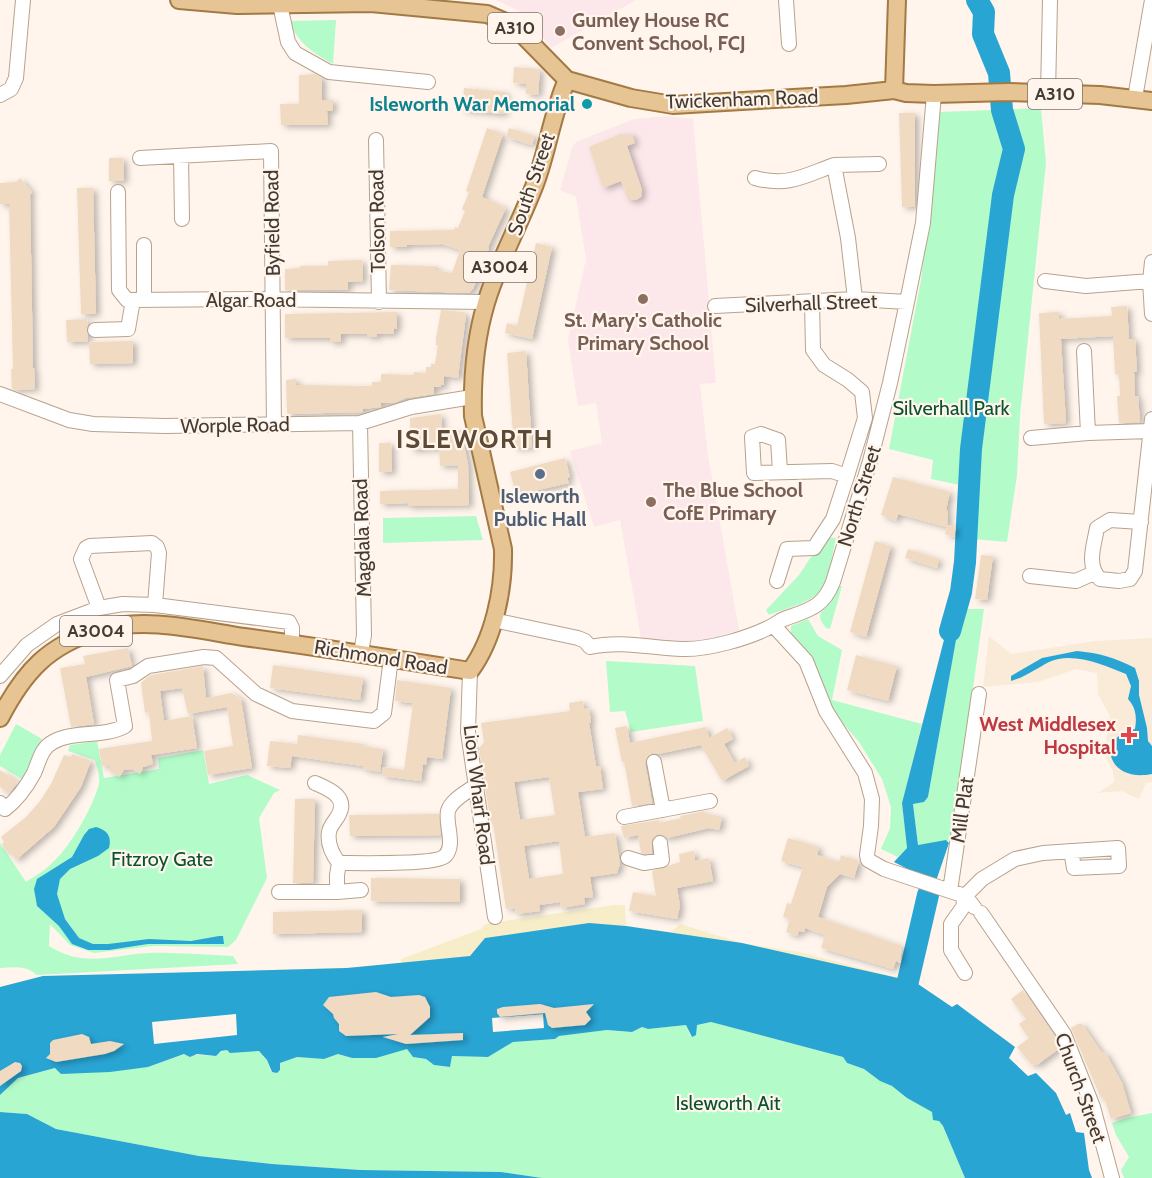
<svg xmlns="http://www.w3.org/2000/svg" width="1152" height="1178" font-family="Cabin,sans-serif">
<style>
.education{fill:#fce7ea}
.medical{fill:#f9ebd7}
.green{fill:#b3fcca}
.sand{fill:#f7edc8}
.water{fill:#29a5d4}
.pier{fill:#fff5ec}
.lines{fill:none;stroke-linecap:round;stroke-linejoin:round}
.river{stroke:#29a5d4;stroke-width:22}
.building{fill:#f0dac2;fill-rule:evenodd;filter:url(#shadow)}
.minor-casing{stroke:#b8a28c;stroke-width:16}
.major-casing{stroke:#a37a44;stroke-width:20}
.minor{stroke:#fff;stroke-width:14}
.major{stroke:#e6c494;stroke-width:16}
.education-dot{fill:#8d6e63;stroke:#fff5ec;stroke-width:2}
.culture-dot{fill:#0f9aa8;stroke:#fff5ec;stroke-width:2}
.service-dot{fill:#5c6f8a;stroke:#fff5ec;stroke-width:2}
.health-dot{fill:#e0444e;stroke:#fff5ec;stroke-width:2}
.labels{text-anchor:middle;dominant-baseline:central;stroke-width:4.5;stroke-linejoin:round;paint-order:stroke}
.shield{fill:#fff5ec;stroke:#7c736a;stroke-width:1.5}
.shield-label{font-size:18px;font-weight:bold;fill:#443b32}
.education-label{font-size:20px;font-weight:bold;fill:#785e54;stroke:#fff5ec;text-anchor:start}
.street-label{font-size:20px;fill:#443b32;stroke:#fff5ec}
.culture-label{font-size:20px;font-weight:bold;fill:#0d838f;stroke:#fff5ec;text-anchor:end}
.park-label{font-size:20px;fill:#0b532e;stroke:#fff5ec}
.service-label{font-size:20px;font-weight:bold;fill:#4e5e75;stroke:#fff5ec}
.health-label{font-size:20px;font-weight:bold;fill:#be3a42;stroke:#fff5ec;text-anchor:end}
.district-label{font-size:26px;font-weight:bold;letter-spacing:1.5px;fill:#5d4a36;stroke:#fff5ec}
</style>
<defs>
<filter id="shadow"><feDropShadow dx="4" dy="2.5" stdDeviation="3" flood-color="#0004"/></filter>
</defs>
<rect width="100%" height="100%" fill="#fff5ec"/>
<path class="education" d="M496,0H636L551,48L525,14Z
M668,116L693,119L716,383L700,384L708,455L739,630L702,641L687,643H672L641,638L620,520L594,527L570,451L602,443L596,403L578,406L568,339L586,259L576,197L560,190L572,148L576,142L634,119Z"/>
<path class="medical" d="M989,636L1011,654L1095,641L1152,638V782L1146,783L1139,799L1121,791L1098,793L1114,782L1113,772L1104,754L1110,716L1098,694L1097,673L1076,669L1038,682L983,687Z"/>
<path class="green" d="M336,20L333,64C310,51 301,45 288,21Z
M1041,108L1046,163L1020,416L1017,475L1007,542L973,539L964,605L950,599L960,556L957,539L960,485L931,479L933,460L889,449L921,280L940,112Z
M476,516L483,540L383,543V518Z
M824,537L836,538C832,555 830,577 820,591C812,602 782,610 769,615L766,610L799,575Z
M838,586H842L830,629L826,628C813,612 824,613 832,600C834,596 836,591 838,586Z
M961,609H984L952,840L918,845L913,804L924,802L928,797Z
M808,619L818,636L842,650L832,700L922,724L902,803L907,848L898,857L881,849L890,828L891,807L882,779L859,742L839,719L826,696L817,668L808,653L791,635V626Z
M606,661L695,666L703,721L631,732L625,711L610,712Z
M16,724L42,739L22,779L0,766V755Z
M97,741L104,778L159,769L158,758L203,750L209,784L247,775L280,790L274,793L259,818L267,878L236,940L228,947L154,946L94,953L70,945L50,924L49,946C83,968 112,955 149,953C177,952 205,955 233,956L238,964L37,975C26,965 14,967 0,968V843L26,882C34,876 45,871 52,863C70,847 94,806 99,783C100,776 97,767 95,760L68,751L70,745Z
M711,1022L843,1057L847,1063L864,1069L880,1081L892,1086L907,1098L932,1112L943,1126L965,1178H542L501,1172L361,1170L272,1164L199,1156L56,1129L27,1114L0,1112V1095L18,1078L56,1068L148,1067L185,1054L216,1056C226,1045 245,1051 259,1051L267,1060L271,1072L280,1063L297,1057L324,1059L338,1054L352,1058L407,1049L413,1057L426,1059L434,1065L450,1067L452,1056L488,1057L513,1042L555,1039L559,1036L607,1030L632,1032L642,1027L648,1029L686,1025L691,1037L697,1025Z
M1152,1113V1178H1124L1121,1170L1129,1157L1116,1135L1112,1123L1126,1118Z"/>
<path class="sand" d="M614,905H625L626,926L671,932L680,924L742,943L804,953L898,978L591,959L0,987L43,976L111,975L402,966L401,959L481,929L485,924Z"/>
<path class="water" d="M954,601L961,603L959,623L928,797L924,802L913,804L918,845L946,840L949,843L936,881H931L894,862L907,848L902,803Z
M1077,651C1099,653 1116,658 1135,668L1139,681V695L1147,728L1148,741L1152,746V774C1108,783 1094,738 1135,729C1137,717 1136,708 1128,699L1131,686L1126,674C1104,665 1072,651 1049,662C1036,669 1025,677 1011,681V676L1042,658Z
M96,827C107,830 112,836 109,848L98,856L70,869L60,879L57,894L65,919L79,938L93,944H108L149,939L191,941L219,936H223L224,944H148L109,950H88L72,944L59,926L37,906L34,889L37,879L72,857L84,835L89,829Z
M589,923L626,926L742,943L898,978L918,984L952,1007L957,1004L1015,1047L1009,1058L1028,1076L1036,1073L1056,1093L1066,1115L1070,1113L1076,1132L1084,1133L1089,1170L1092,1178H965L943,1126L939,1121L933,1120L932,1112L907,1098L892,1086L880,1081L864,1069L847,1063L843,1057L711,1022L697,1025L696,1035L692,1037L686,1025L648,1029L642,1027L632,1032L607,1030L559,1036L555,1039L513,1042L488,1057L452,1056L450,1067L434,1065L426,1059L413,1057L407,1049L376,1058H352L338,1054L324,1059L297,1057L280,1063V1070L277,1073L272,1072L267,1060L259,1051L230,1053L227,1050L221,1051L216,1056L197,1054L190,1057L184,1054L148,1067L110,1072L61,1074L55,1068L18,1078L0,1095V987L43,976L347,968L470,956L485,938Z
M0,1112L27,1114L56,1129L199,1156L272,1164L361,1170L501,1172L542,1178H0Z"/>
<path class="pier" d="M236,1014L237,1035L154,1044L152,1022Z
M543,1014L544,1028L493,1032L492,1018Z"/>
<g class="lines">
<path class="river" d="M950,631L961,592L965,562L971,449L1003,195L1014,149L1002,110L999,73L983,34L984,12L977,0
M898,1010L908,981L928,895"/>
</g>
<path class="building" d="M514,67L540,69L538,95L526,94V84L513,83Z
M315,74L322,78V100H333V111H327L328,125H281L280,104H299V75Z
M464,88L506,92L504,114L462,110Z
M899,113H915V206L902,207Z
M487,128L503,134L482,197L506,208L488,247L489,248L485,260L473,289L469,293L389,290L391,265L436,266V270L452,273L460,250L442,244L407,245V247H390V231L454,230L455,227L458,228L465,211L462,209L469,192L466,191Z
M509,128L535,136L532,145L506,137Z
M623,133L624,136L631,133L635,143L627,146L642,190L641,197L636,200H629L627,197L621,181L603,188L589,147Z
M109,158H123L124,181H109Z
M20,178L32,192L30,195L33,368H34L35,389L15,390L12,389L11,369H13L9,204H0V183L16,182Z
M77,188H93L96,314H81Z
M536,243L552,247L532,339L505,333L507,323L517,326Z
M362,260L363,281L348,282V290H285V269L300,268V266H328V261Z
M1127,306L1129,339H1135L1137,372H1134L1135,396H1138L1140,422L1119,423L1117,396H1120L1119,374H1115L1113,336L1061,339L1066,423L1044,424L1039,313L1059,312V319L1112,316L1111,307Z
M441,310L463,312L466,315L458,378L444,376V385H441V387H434V394L406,398L394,403H381V407L363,409V412L287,414L286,380L296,379V385L372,386V382H381V374L414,375V372L426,373V367H431V364H435L438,345H436V338Z
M397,312V329L394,328V334H377V337H367V334H341V342H330V338H285V314Z
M87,319L88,341L67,342L66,320Z
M133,341V363L90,364L89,342Z
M526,351L532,447L514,448L507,353Z
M441,414L442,433L461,430L468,464L469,505L408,506V503L380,504V491L458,489V465L440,466L439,448L411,450L410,418Z
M379,443H391L392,472H379Z
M565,458L570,477L567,478L569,483L516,495L510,472Z
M893,477L950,492L946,510L948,511L947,525L956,527L954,537L945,534L947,527L898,514L896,521L881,515Z
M875,541L891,546L866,637L850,632Z
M908,549L939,559L937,568L905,558Z
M981,555L993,556L987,600L975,599Z
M128,648L132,666L86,677L94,724L71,727L60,668L85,664L83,656Z
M856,655L897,666L888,701L847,690Z
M273,665L363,678L360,700L270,688Z
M203,666L206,698L232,693L241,699L252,768L208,775L204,751L233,746L227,707L188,714L182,688L160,691L164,721L192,716L197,748L151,755L153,764L143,767L140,774L133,769L124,770L119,777L114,772H110L109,766H102L99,749L152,741L149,712L145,713L141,683L144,680L151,675Z
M397,680L451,688L442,759L427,757L426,765L423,764L421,781L382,776L383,767L404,770L413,703L395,701Z
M583,701L584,709L589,708L591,723H589L596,766H600L603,789L578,792L585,837L615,833L620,864L617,873L590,877L593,897L584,898L585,904L561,908L560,902L539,905L540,911L516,914L515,908L506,909L493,824L491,825L479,748L484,742L481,723L570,711L569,703ZM549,777L555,815L520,820L514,782ZM559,841L563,874L529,879L524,846Z
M627,726L630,743L706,727L709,738L727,728L733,739L724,744L735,763L745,757L749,766L722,781L701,745L658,754L652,753L648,756L645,763L652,803L632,806L624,761L622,762L615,728Z
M298,735L363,744L362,746L383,749L380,772L363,769V766L292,756L290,768L267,766L270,741L297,744Z
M72,754L91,761L81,787L54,827L16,860L9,850L6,852L2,844L4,842L1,837L26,817L40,801L51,784L64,755L71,757Z
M0,770L18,782L9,793L0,787Z
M295,799H315L313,883H293Z
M704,811L705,813L722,817L719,830L709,828L667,838L658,834L652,840V853L645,854L641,853L638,835L624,838L621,826L659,820V823L681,818L680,816Z
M439,814L441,835L350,836L349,815Z
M788,838L819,847L817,855L839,862L841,855L859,861L854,878L840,874L827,887L818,917L902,946L900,963L896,961L893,969L821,948L825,935L805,928L804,932L799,931L797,936L786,932L790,919L783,917L787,903L791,904L803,867L781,861Z
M694,851L695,861L709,858L713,881L677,888L680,906L677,919L629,911L633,892L656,896L652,871L680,862L679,854Z
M371,878L460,879V902L371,901Z
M362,910V932L273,934V912Z
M1023,990L1056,1038L1060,1048L1037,1065L1031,1064L1017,1047L1029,1038L1019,1024L1026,1019L1011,999Z
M376,992L391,997L419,995L425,997L430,1007V1017L410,1035L463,1033V1040L406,1044L383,1037L398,1034L346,1036L339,1031V1024L334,1018L333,1014L323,1005L329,997Z
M540,1004L554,1008L594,1004L586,1012L591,1019L585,1025L552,1028L548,1025L545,1013L500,1017L497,1013V1009L503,1007Z
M1078,1024H1082L1102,1053L1105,1052L1122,1083L1131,1113L1111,1119L1104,1097L1101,1098L1071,1028Z
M82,1034L89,1037L91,1044L110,1041L124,1044L114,1051L105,1054L56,1062L46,1058L50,1054V1043L53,1040Z
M15,1062L20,1063L22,1066L21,1071L0,1086V1071Z"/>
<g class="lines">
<g class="minor-casing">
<path id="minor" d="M279,0L288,42L295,53L329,72L428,82
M786,0L789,44
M1048,94L1050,0
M0,95L11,89L16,78L23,0
M1135,98L1152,0
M376,140L379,302
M181,156L182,219
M140,158L271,151L274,425
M834,165L879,164
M755,178C787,187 804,176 834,165L848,238L855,299
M118,192L119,290L127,300L256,299L486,302
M1045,281L1086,286L1150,281L1152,262
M1150,281L1152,314
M144,300V245
M715,306L855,299L907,302
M95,330L128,329L133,300
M1084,351L1088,433
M0,394L69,420L93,424L165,426L360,423L411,407L472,397
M360,423L364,635L361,653
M1031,438L1088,433L1150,431
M780,472L778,440L761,434L752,437L754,473L832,471L847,476
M1141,522L1110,520L1097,528C1094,545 1086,566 1100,579L1119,581L1130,579L1135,571L1152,419
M1030,576L1076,581L1094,573
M777,581L787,549L814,548L833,519L847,476L865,418L862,392L848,380L824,365L813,350L812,302
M99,608L81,559L86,548L90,546L152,543L157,547L159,553L155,605
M493,620L578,638L585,641L590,647C621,640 651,648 682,649C708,650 749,638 772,626C776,624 779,621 784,619C808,610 823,608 833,582L870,461L890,383L907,302L923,223L934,94
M774,626L806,661L826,711L865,773L872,799L871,826L867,855L868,860L884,869L965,896L974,907
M470,671L468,732L495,917
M0,676L27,645L57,624L99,608L123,604L155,605L289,622L292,628V643
M654,762L663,810
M315,783C329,789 349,797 338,816C335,821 330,826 329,832C327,844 332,854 339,863L337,875V892
M0,803L5,809C17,800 27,786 34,773C39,762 41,748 53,742C74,730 103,738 125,726L117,680L133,676L148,666L204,657L216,658L256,694L292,711L374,721L384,713L391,658
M624,817L710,801
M628,858L644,863L662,860L660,843
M339,863C356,863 436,865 445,856C456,845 445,824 448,811C451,800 467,792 475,786
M950,891L979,694
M279,892H337L361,890
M981,913L1064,1034L1093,1107L1112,1178
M965,973L951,950V924L963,907L965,896L982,879L1015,859L1043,853L1118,848L1119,866L1074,868L1071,851"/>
</g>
<g class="major-casing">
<path id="major" d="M179,0L237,5L371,3L487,14L508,23L519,31L567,80L631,98L673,105L846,95L894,90L906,93L934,94L1009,92L1100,95L1152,101
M894,90L897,0
M0,718C24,672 48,645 99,630C145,616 198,630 244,637C319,647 395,659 470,671C494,639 504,589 503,549L473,416C472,378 475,340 486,303C498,262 520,224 535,184C548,150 552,113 567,80"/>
</g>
<use href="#minor" class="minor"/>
<use href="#major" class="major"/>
</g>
<g class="education-dot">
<circle cx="560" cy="31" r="6"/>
<circle cx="643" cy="299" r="6"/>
<circle cx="651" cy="502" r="6"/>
</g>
<circle class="culture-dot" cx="587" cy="104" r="6"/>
<circle class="service-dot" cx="540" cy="474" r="6"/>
<path class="health-dot" d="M1126 726h6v6h6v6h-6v6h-6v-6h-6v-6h6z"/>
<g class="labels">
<g class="shield">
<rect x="488" y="13" width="54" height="30" rx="4.5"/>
<rect x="1028" y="79" width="54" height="30" rx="4.5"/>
<rect x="464" y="252" width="72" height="30" rx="4.5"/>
<rect x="60" y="616" width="72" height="30" rx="4.5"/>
</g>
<g class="shield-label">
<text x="515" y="28">A310</text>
<text x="1055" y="94">A310</text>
<text x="500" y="267">A3004</text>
<text x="96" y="631">A3004</text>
</g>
<g class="education-label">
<text x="572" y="20">Gumley House RC<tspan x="572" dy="23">Convent School, FCJ</tspan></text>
<text x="643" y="320" text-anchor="middle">St. Mary's Catholic<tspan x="643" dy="23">Primary School</tspan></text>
<text x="663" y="490">The Blue School<tspan x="663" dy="23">CofE Primary</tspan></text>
</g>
<g class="street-label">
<text transform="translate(742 99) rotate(-2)">Twickenham Road</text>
<text transform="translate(531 184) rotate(-71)">South Street</text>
<text transform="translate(377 221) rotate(-91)">Tolson Road</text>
<text transform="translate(272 223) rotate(-91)">Byfield Road</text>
<text x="251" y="300">Algar Road</text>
<text transform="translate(811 303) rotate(-2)">Silverhall Street</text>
<text transform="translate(235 425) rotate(-1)">Worple Road</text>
<text transform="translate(859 496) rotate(-73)">North Street</text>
<text transform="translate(362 538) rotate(-92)">Magdala Road</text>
<text transform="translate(381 657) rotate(9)">Richmond Road</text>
<text transform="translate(479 795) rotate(83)">Lion Wharf Road</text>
<text transform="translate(962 810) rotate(-82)">Mill Plat</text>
<text transform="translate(1081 1088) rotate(70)">Church Street</text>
</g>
<g class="culture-label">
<text x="575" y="104">Isleworth War Memorial</text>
</g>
<g class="park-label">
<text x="951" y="408">Silverhall Park</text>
<text x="162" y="859">Fitzroy Gate</text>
<text x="728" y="1103">Isleworth Ait</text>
</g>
<g class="service-label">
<text x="540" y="496">Isleworth<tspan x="540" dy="23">Public Hall</tspan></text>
</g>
<g class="health-label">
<text x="1116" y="724">West Middlesex<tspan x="1116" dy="23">Hospital</tspan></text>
</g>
<g class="district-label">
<text x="475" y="439">ISLEWORTH</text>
</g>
</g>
</svg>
